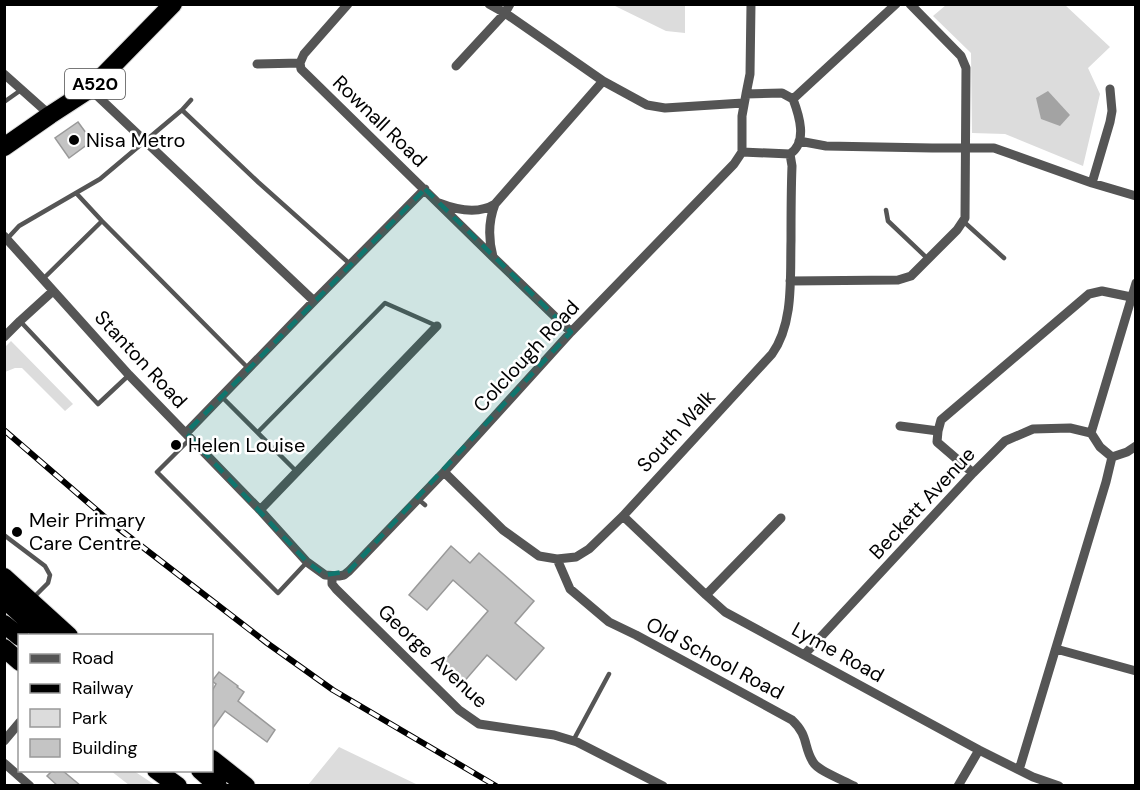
<svg xmlns="http://www.w3.org/2000/svg" width="1140" height="790" font-family="'DM Sans',sans-serif">
<style>
.green{fill:#dcdcdc}
.water{fill:#a3a3a3}
.building{fill:#c4c4c4;stroke:#999;stroke-width:1.5}
.lines{fill:none;stroke-linecap:round;stroke-linejoin:round}
.highway-casing{stroke:#dbdbdb;stroke-width:20}
.lane{stroke:#555;stroke-width:4.5}
.street{stroke:#555;stroke-width:9}
.highway{stroke:#000;stroke-width:18}
.rail-casing{stroke:#000;stroke-width:6}
.rail{stroke:#fff;stroke-width:4;stroke-dasharray:11;stroke-linecap:butt}
.marked{fill:#0f766e;fill-opacity:0.2;stroke:#0f766e;stroke-width:4.5;stroke-dasharray:12 8;stroke-linejoin:round}
.poi-dot{fill:#000;stroke:#fff;stroke-width:2}
.labels{text-anchor:middle;dominant-baseline:central;stroke-width:5;stroke-linejoin:round;paint-order:stroke}
.shield{fill:#fff;stroke:#4c4c4c;stroke-width:1.5}
.shield-label{font-size:18px;font-weight:bold;fill:#000}
.street-label{font-size:20px;fill:#000;stroke:#fff}
.poi-label{font-size:20px;fill:#000;stroke:#fff;text-anchor:start}
</style>
<rect width="100%" height="100%" fill="#fff"/>
<path class="green" d="M613,5H685V33L666,31Z
M946,5H1065L1110,47L1088,68L1100,94L1083,166L1005,134L972,133L971,53L933,16Z
M11,341L73,404L65,411L22,368H15L5,372V347Z
M339,747L418,785H308Z
M111,771H134L155,785H129Z"/>
<path class="water" d="M1048,91L1070,115L1060,126L1041,119L1036,98Z"/>
<path class="building" d="M78,122L92,141L69,158L55,138Z
M451,546L470,563L479,553L534,601L515,623L544,648L516,680L487,655L462,684L441,665L488,611L453,580L427,610L409,595Z
M219,672L238,686L237,687L244,692L238,701L275,730L267,742L225,711L212,729V691L216,684L212,681Z
M52,771H63L81,786H58L47,776Z"/>
<g class="lines">
<g class="highway-casing">
<path id="highway" d="M4,147L50,115L90,89L173,4
M4,577L69,636
M4,599L45,636
M4,624L20,637
M4,648L20,662
M212,759L246,786
M156,770L178,786
M200,770L218,786"/>
</g>
<path class="lane" d="M4,102L21,90
M182,110L258,182L350,264
M77,194L102,221L249,369
M886,210L888,221L928,259
M963,221L1004,258
M7,239L19,226L100,179L182,110L191,100
M43,279L102,221
M20,321L98,404L129,375
M222,397L297,472
M258,432L385,303L437,326
M191,438L157,472L278,593L307,562
M418,499L425,505
M4,535L45,566L50,575L48,583L34,597
M573,741L609,674"/>
<path class="street" d="M348,4L304,54L300,63L301,69L493,257
M489,4L505,13L603,81L647,105L665,108L743,103
M257,64L300,63
M456,66L505,13L510,4
M4,74L50,115
M90,89L314,301
M782,93L793,99C799,115 808,142 790,154L742,152V116L746,94Z
M746,94L750,74L751,4
M793,99L896,4
M799,141L826,146L932,148H994L1092,183L1136,196
M1092,183L1110,122L1112,111L1110,89
M439,203C457,210 479,214 495,204L603,81
M495,204C488,222 488,238 493,257L571,332
M4,236L129,375L260,510L307,562L325,575L339,576L344,575L349,571L444,472L571,332L734,164L742,152
M790,281L898,280L911,276L957,230L965,218L966,68L961,56L910,4
M4,337L20,321L53,291
M900,426L938,431
M186,433L314,301L425,189
M1112,457L1100,447L1091,433L1136,283
M1112,457L1127,452L1136,446
M444,472L503,530L539,556L557,559L576,557L589,549L623,516L772,354C794,323 790,278 791,241C791,216 791,191 792,166L790,154
M973,473L937,442L938,431L941,420L1089,294L1102,291L1131,297
M260,510L437,326
M623,516L706,595L725,612L979,750L1033,777L1059,786
M557,559L570,589L609,622L636,635L792,720C809,736 803,746 813,762C818,771 843,780 854,786
M332,576V584L336,589L459,710L479,724L554,735L577,742L663,786
M706,595L781,518
M1056,649L1136,671
M804,655L973,473L1005,441L1033,429L1070,428L1091,433
M4,741L20,722
M4,763L30,786
M1019,770L1106,482L1112,457
M958,786L979,750"/>
<use href="#highway" class="highway"/>
<g class="rail-casing">
<path id="rail" d="M4,430L114,525L267,643L333,690L496,786"/>
</g>
<use href="#rail" class="rail"/>
</g>
<path class="marked" d="M425,189L571,332L349,571L325,575L307,562L186,433Z"/>
<g class="poi-dot">
<circle cx="74" cy="140" r="6"/>
<circle cx="176" cy="445" r="6"/>
<circle cx="17" cy="532" r="6"/>
</g>
<g class="labels">
<rect class="shield" x="65" y="69" width="60" height="30" rx="4.5"/>
<g class="shield-label">
<text x="95" y="84">A520</text>
</g>
<g class="street-label">
<text transform="translate(380 121) rotate(44)">Rownall Road</text>
<text transform="translate(526 356) rotate(-47)">Colclough Road</text>
<text transform="translate(141 359) rotate(47)">Stanton Road</text>
<text transform="translate(676 431) rotate(-47)">South Walk</text>
<text transform="translate(922 503) rotate(-47)">Beckett Avenue</text>
<text transform="translate(838 652) rotate(29)">Lyme Road</text>
<text transform="translate(433 656) rotate(43)">George Avenue</text>
<text transform="translate(715 658) rotate(28)">Old School Road</text>
</g>
<g class="poi-label">
<text x="86" y="140">Nisa Metro</text>
<text x="188" y="445">Helen Louise</text>
<text x="29" y="520">Meir Primary<tspan x="29" dy="23">Care Centre</tspan></text>
</g>
</g>
<rect width="1140" height="790" fill="none" stroke="#000000" stroke-width="12"/>
<rect x="18" y="634" width="195" height="138" fill="#ffffff" stroke="#999999" stroke-width="1.5"/>
<rect x="30" y="654" width="30" height="9" fill="#555555" stroke="#999999" stroke-width="1.5"/>
<text x="72" y="664" font-size="18" fill="#000000">Road</text>
<rect x="30" y="684" width="30" height="9" fill="#000000" stroke="#999999" stroke-width="1.5"/>
<text x="72" y="694" font-size="18" fill="#000000">Railway</text>
<rect x="30" y="709" width="30" height="18" fill="#dcdcdc" stroke="#999999" stroke-width="1.5"/>
<text x="72" y="724" font-size="18" fill="#000000">Park</text>
<rect x="30" y="739" width="30" height="18" fill="#c4c4c4" stroke="#999999" stroke-width="1.5"/>
<text x="72" y="754" font-size="18" fill="#000000">Building</text>
</svg>
